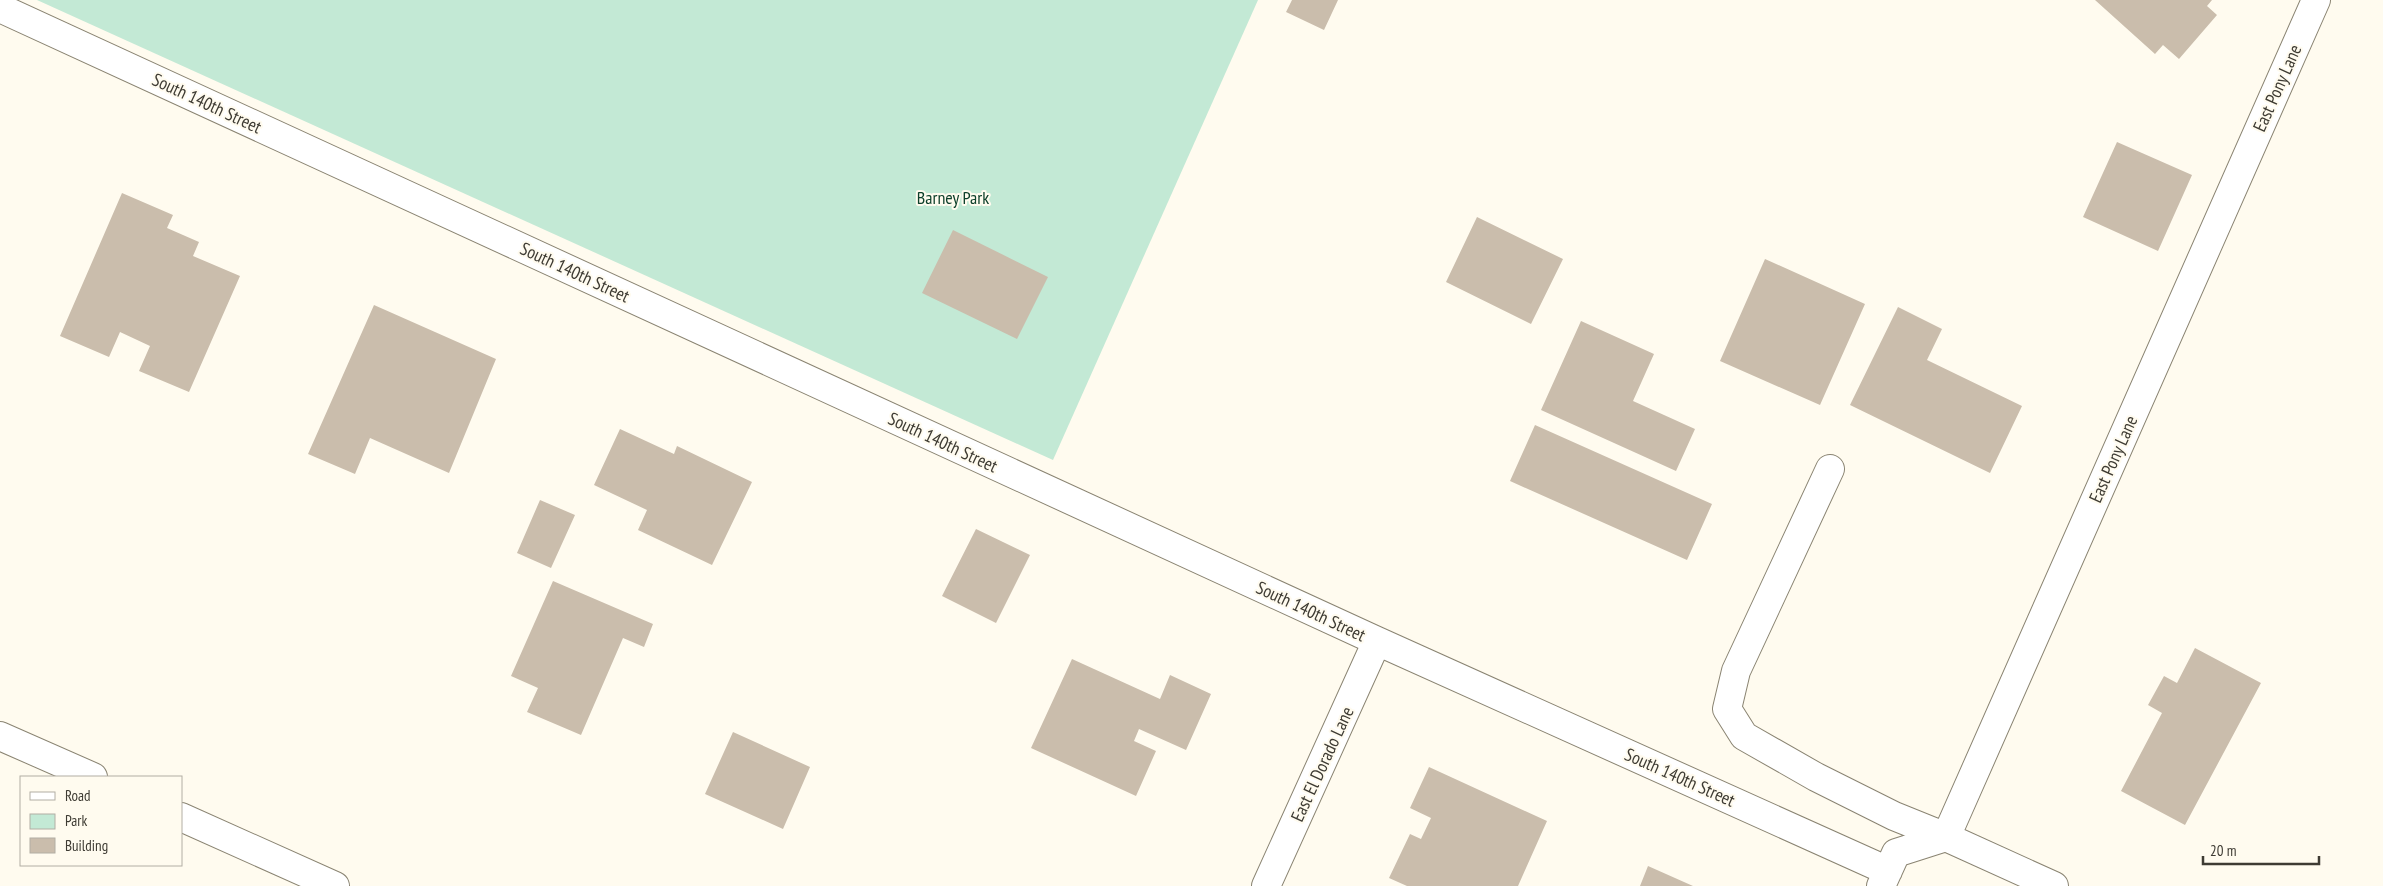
<svg xmlns="http://www.w3.org/2000/svg" width="2383" height="886" font-family="'PT Sans Narrow',sans-serif">
<style>
.green{fill:#c3e9d5}
.building{fill:#cabdac}
.lines{fill:none;stroke-linecap:round;stroke-linejoin:round}
.minor-casing{stroke:#8a8472;stroke-width:30}
.minor{stroke:#fff;stroke-width:28}
.labels{text-anchor:middle;dominant-baseline:central;stroke-width:4;stroke-linejoin:round;paint-order:stroke}
.street-label{font-size:18px;fill:#3e3b33;stroke:#fffbef}
.park-label{font-size:18px;fill:#0e402b;stroke:#fffbef}
</style>
<rect width="100%" height="100%" fill="#fffbef"/>
<path class="green" d="M37,0H1258L1053,460Z"/>
<path class="building" d="M1292,0H1338L1324,30L1286,12Z
M2095,0H2212L2207,6L2217,15L2179,59L2163,45L2155,54Z
M2117,142L2192,175L2158,251L2083,217Z
M122,193L173,215L167,228L199,242L193,256L240,276L189,392L139,371L150,346L120,332L109,357L60,336Z
M1477,217L1563,259L1531,324L1446,282Z
M953,230L1048,277L1017,339L922,293Z
M1765,259L1865,304L1820,405L1720,361Z
M374,305L496,359L449,473L370,438L355,474L308,454Z
M1898,307L1942,329L1927,360L2022,406L1990,473L1850,405Z
M1581,321L1654,354L1633,401L1695,429L1676,471L1541,410Z
M1535,425L1712,504L1687,560L1510,481Z
M620,429L674,454L677,446L752,482L712,565L638,530L647,510L594,485Z
M540,500L575,515L551,568L517,553Z
M976,529L1030,555L996,623L942,596Z
M553,581L653,624L644,647L623,638L581,735L527,712L538,688L511,676Z
M2195,648L2261,683L2185,825L2121,791L2162,713L2148,705L2164,676L2177,683Z
M1072,659L1160,699L1170,675L1211,694L1186,750L1139,729L1134,741L1156,751L1136,796L1031,748Z
M733,732L810,767L783,829L705,794Z
M1429,767L1547,821L1518,886H1407L1389,878L1410,834L1421,839L1431,818L1410,808Z
M1648,866L1693,886H1640Z"/>
<g class="lines">
<g class="minor-casing">
<path id="minor" d="M0,8L1377,641L1888,871
M1830,469L1736,671L1727,709L1744,736L1816,777L1894,816L1946,837L2054,886
M0,736L93,777
M181,817L335,886
M1266,886L1377,641
M1881,886L1896,853L1946,837L2316,0"/>
</g>
<use href="#minor" class="minor"/>
</g>
<g class="labels">
<g class="street-label">
<text transform="translate(2277 88) rotate(-66)">East Pony Lane</text>
<text transform="translate(207 103) rotate(25)">South 140th Street</text>
<text transform="translate(575 272) rotate(25)">South 140th Street</text>
<text transform="translate(943 442) rotate(25)">South 140th Street</text>
<text transform="translate(2113 459) rotate(-66)">East Pony Lane</text>
<text transform="translate(1311 611) rotate(25)">South 140th Street</text>
<text transform="translate(1322 764) rotate(-65)">East El Dorado Lane</text>
<text transform="translate(1680 777) rotate(24)">South 140th Street</text>
</g>
<g class="park-label">
<text x="953" y="197">Barney Park</text>
</g>
</g>
<rect x="20" y="776" width="162" height="90" fill="#fffbef" stroke="#b2aea4"/>
<rect x="30" y="792" width="25" height="8" fill="#ffffff" stroke="#b2aea4"/>
<text x="65" y="801" font-size="15" fill="#3e3b33">Road</text>
<rect x="30" y="814" width="25" height="15" fill="#c3e9d5" stroke="#b2aea4"/>
<text x="65" y="826" font-size="15" fill="#3e3b33">Park</text>
<rect x="30" y="838" width="25" height="15" fill="#cabdac" stroke="#b2aea4"/>
<text x="65" y="851" font-size="15" fill="#3e3b33">Building</text>
<path d="M2203 856v8h116v-8" fill="none" stroke="#3e3b33" stroke-width="2.5"/>
<text x="2210" y="856" font-size="15" fill="#3e3b33" stroke="#fffbef" stroke-width="4" paint-order="stroke">20 m</text>
</svg>
